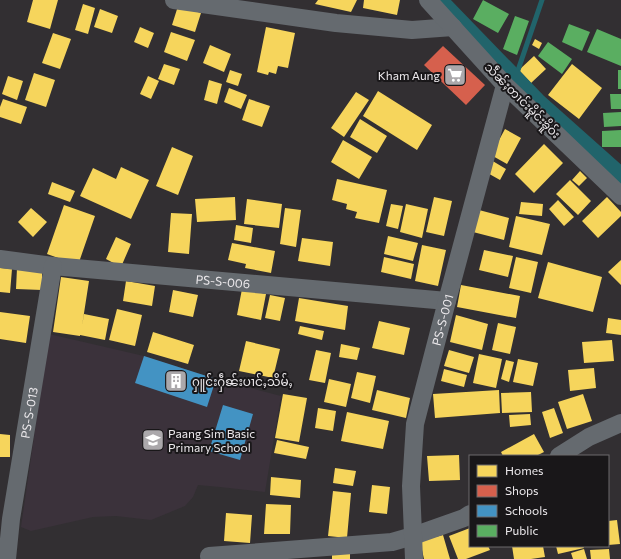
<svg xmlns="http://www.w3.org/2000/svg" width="621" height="559" font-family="Commissioner,'Noto Sans Myanmar',sans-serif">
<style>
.built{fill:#3b323b}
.homes{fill:#f6d55c}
.shops{fill:#d6604d}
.schools{fill:#4393c3}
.public{fill:#5aae61}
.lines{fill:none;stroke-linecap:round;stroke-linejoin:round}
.stream{stroke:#21646b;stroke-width:5}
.canal{stroke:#21646b;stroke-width:17}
.minor{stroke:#656a6f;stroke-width:18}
.labels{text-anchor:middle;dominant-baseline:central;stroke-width:4;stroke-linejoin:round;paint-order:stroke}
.poi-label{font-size:12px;fill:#ece9ec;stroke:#191719;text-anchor:start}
.street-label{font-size:12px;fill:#ece9ec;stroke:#191719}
</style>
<rect width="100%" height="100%" fill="#322f32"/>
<path class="built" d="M49,334L144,356L216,379L281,396L265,492L220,487L198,485L193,497L185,506L151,520L116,516L93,517L31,531L21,527Z"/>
<path class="homes" d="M33,0H58L50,29L27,22Z
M318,0H357L351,12L315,4Z
M364,0H400L397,15L363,8Z
M83,4L95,8L88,34L75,30Z
M178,6L201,13L195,32L172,25Z
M100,9L118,16L112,33L94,27Z
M140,27L154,33L148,48L134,42Z
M266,27L295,33L288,68L278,66L276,74L269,72L268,75L257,72Z
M171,32L195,40L187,61L164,52Z
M53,33L71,39L60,69L42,63Z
M535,39L542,43L539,49L532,45Z
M210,45L231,54L224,72L203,63Z
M534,56L546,69L531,83L519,70Z
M164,64L180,69L174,85L158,79Z
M572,64L602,88L579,119L548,95Z
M230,70L242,74L238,86L226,82Z
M34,73L55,80L46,107L25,100Z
M8,76L23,81L17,100L2,94Z
M148,76L159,81L151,99L140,94Z
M209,80L222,84L217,104L204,100Z
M229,88L247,95L241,109L224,102Z
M378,91L432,125L417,150L363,116Z
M356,92L369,100L344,137L331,128Z
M3,99L27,107L21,124L0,117V107Z
M249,99L270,106L262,127L242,120Z
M360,119L387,136L377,153L350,137Z
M505,129L521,138L507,164L491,155Z
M343,140L372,157L359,179L331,162Z
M544,144L563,163L534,193L515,174Z
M172,147L193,156L178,195L156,186Z
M491,160L506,169L500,180L484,171Z
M121,167L149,180L131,219L80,196L93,168L116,179Z
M580,171L587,178L579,186L572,180Z
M337,179L387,190L379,223L355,218L357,212L346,209L347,204L332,200Z
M570,180L591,201L578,215L556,194Z
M52,182L75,191L70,202L48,194Z
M235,197L236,220L197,222L195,199Z
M434,197L452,201L444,236L426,232Z
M607,197L621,212V216L598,238L582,221Z
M247,199L282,204L279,228L244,224Z
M558,200L574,217L564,226L549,209Z
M521,202L543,204L542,216L519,214Z
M391,204L403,206L398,229L386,226Z
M406,204L428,209L422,238L400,232Z
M64,205L95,216L78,265L47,254Z
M31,208L47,222L33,237L18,222Z
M285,208L301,210L296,247L280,244Z
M479,210L509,218L504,240L473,232Z
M171,213L192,214L189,254L168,252Z
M516,216L550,224L542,255L509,247Z
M236,225L253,228L251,243L234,240Z
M388,236L418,243L413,261L384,254Z
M116,237L131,244L121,267L106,259Z
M302,238L333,242L330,266L298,261Z
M232,243L275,251L271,273L245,268L246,264L228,260Z
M422,245L446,250L438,286L415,281Z
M484,250L513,256L508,277L479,270Z
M384,257L414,264L411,279L381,272Z
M516,257L538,262L531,293L509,288Z
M621,260V285L608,272Z
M548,262L602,277L593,312L538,298Z
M0,268L12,269L10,293L0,292Z
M17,268L42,269V290L16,289Z
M61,277L89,281L82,326L84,314L109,319L105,340L80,335V336L53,332Z
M126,281L155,286L152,306L123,301Z
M461,285L520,296L516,318L457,307Z
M242,289L266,294L261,320L237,315Z
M173,290L198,295L193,317L169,312Z
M270,295L285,298L280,321L265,318Z
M299,298L348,306L345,330L295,321Z
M117,309L142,315L135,346L109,340Z
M0,312L30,316L26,343L0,339Z
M456,315L488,324L482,350L450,342Z
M608,318L621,320V335L606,333Z
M379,321L410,328L404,355L372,348Z
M498,323L516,327L510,354L492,350Z
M300,326L324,331L322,340L298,334Z
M153,332L194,345L188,364L147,352Z
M612,340L614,361L584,363L582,342Z
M246,341L280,349L273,378L239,371Z
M341,344L360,348L357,360L339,357Z
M316,350L331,353L325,383L309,380Z
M449,350L474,357L469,373L444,366Z
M479,354L502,359L496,388L473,383Z
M518,359L538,363L533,386L513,382Z
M506,360L514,362L509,382L501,379Z
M594,368L596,388L570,391L568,370Z
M444,369L467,375L464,387L441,381Z
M357,372L376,376L370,403L351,398Z
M329,379L351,384L346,407L324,402Z
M377,390L410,398L406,418L372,410Z
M499,390L500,413L435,418L433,394Z
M531,392L532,412L502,413L501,393Z
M283,394L307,398L299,442L275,438Z
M583,394L592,421L567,429L558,402Z
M318,408L336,411L333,431L315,428Z
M554,408L563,433L550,438L542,412Z
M347,412L389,421L383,449L341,441Z
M530,414L531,425L510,427L509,415Z
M0,434L10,435V457H0Z
M534,434L544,452L536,456H503L501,452Z
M277,440L309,447L306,459L274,453Z
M459,455L460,480L429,481L427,456Z
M335,468L356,471L353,486L333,483Z
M271,477L301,480L300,498L270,495Z
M372,485L390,487L387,514L369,512Z
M333,491L351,493L347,538L328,536Z
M266,504L291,505L290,534H264Z
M226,513L252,515L250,543L224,541Z
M617,520L620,544L608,545V521Z
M470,528V546H488L490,550L466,559H458L449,536Z
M443,535L450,559H424L420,541Z
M512,546H543L545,557L531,559H514Z
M556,546H583L584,548L558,554Z
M584,549L587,559H573L571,553Z
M609,549L610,559H591L590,550Z
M350,552V559H332V553Z"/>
<path class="shops" d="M443,46L485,85L466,105L424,65Z"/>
<path class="schools" d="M144,356L216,379L207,407L135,383Z
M223,405L253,414L240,460L209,451Z"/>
<path class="public" d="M483,0L509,14L498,33L473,19Z
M515,16L529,21L517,55L503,49Z
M569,24L590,32L582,51L562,42Z
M597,29L621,39V66L587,52Z
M548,42L572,59L562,74L538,56Z
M618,70H621V89H618Z
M610,94H621V109H611Z
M621,112V126L604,127L603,113Z
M621,130V147H602V131Z"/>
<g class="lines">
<path class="stream" d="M515,79L542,0"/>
<path class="canal" d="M442,3L537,101L621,176"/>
<g class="minor">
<path d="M174,0L336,23L412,30L453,27"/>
<path d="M428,0L505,85L621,196"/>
<path id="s1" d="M0,259L53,266L447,301"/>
<path d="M559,456L589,437L621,423"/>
<path d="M209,556L392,542L413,536L464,518L470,514"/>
<path id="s2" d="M7,559L11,519L53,266"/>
<path id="s3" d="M414,559L411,486L415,424L447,301L505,85"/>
</g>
</g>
<defs>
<g id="supermarket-square" transform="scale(1.15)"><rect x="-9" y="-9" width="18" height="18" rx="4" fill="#aba8ab" stroke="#191719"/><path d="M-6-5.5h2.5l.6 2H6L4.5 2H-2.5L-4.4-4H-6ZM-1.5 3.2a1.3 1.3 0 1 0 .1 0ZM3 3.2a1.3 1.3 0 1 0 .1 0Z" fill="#fff"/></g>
<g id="building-square" transform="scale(1.15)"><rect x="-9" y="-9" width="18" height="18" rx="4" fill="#aba8ab" stroke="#191719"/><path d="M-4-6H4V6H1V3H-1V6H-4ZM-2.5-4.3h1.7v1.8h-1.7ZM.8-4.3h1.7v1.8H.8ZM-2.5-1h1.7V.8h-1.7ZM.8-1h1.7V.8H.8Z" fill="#fff"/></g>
<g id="school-square" transform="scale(1.15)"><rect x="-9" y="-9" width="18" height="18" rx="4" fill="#aba8ab" stroke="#191719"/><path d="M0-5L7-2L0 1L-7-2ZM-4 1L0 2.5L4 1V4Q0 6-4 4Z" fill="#fff"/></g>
</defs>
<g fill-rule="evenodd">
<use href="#supermarket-square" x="455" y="75"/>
<use href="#building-square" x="176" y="381"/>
<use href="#school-square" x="153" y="440"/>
</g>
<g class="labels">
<g class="poi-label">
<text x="440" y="75" text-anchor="end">Kham Aung</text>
<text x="192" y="381">ႁူင်းႁဵꧣ်းပၢင်ႇသိမ်ႇ</text>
<text x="168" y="433">Paang Sim Basic<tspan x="168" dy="14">Primary School</tspan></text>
</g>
<g class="street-label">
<text transform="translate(523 100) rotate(45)">သဵၼ်ႈတၢင်းမိူင်းၶိူဝ်း</text>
<text stroke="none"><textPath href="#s1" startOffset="224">PS-S-006</textPath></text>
<text stroke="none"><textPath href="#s3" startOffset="243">PS-S-001</textPath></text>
<text stroke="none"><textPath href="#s2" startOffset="148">PS-S-013</textPath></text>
</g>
</g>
<rect x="469" y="455" width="140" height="92" fill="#191719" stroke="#6d6b6d"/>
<rect x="477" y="465" width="20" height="12" fill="#f6d55c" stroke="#6d6b6d"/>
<text x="505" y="475" font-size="12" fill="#ece9ec">Homes</text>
<rect x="477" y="485" width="20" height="12" fill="#d6604d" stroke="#6d6b6d"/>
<text x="505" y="495" font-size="12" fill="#ece9ec">Shops</text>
<rect x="477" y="505" width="20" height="12" fill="#4393c3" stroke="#6d6b6d"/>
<text x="505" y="515" font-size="12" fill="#ece9ec">Schools</text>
<rect x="477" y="525" width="20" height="12" fill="#5aae61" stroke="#6d6b6d"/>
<text x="505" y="535" font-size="12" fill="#ece9ec">Public</text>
</svg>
